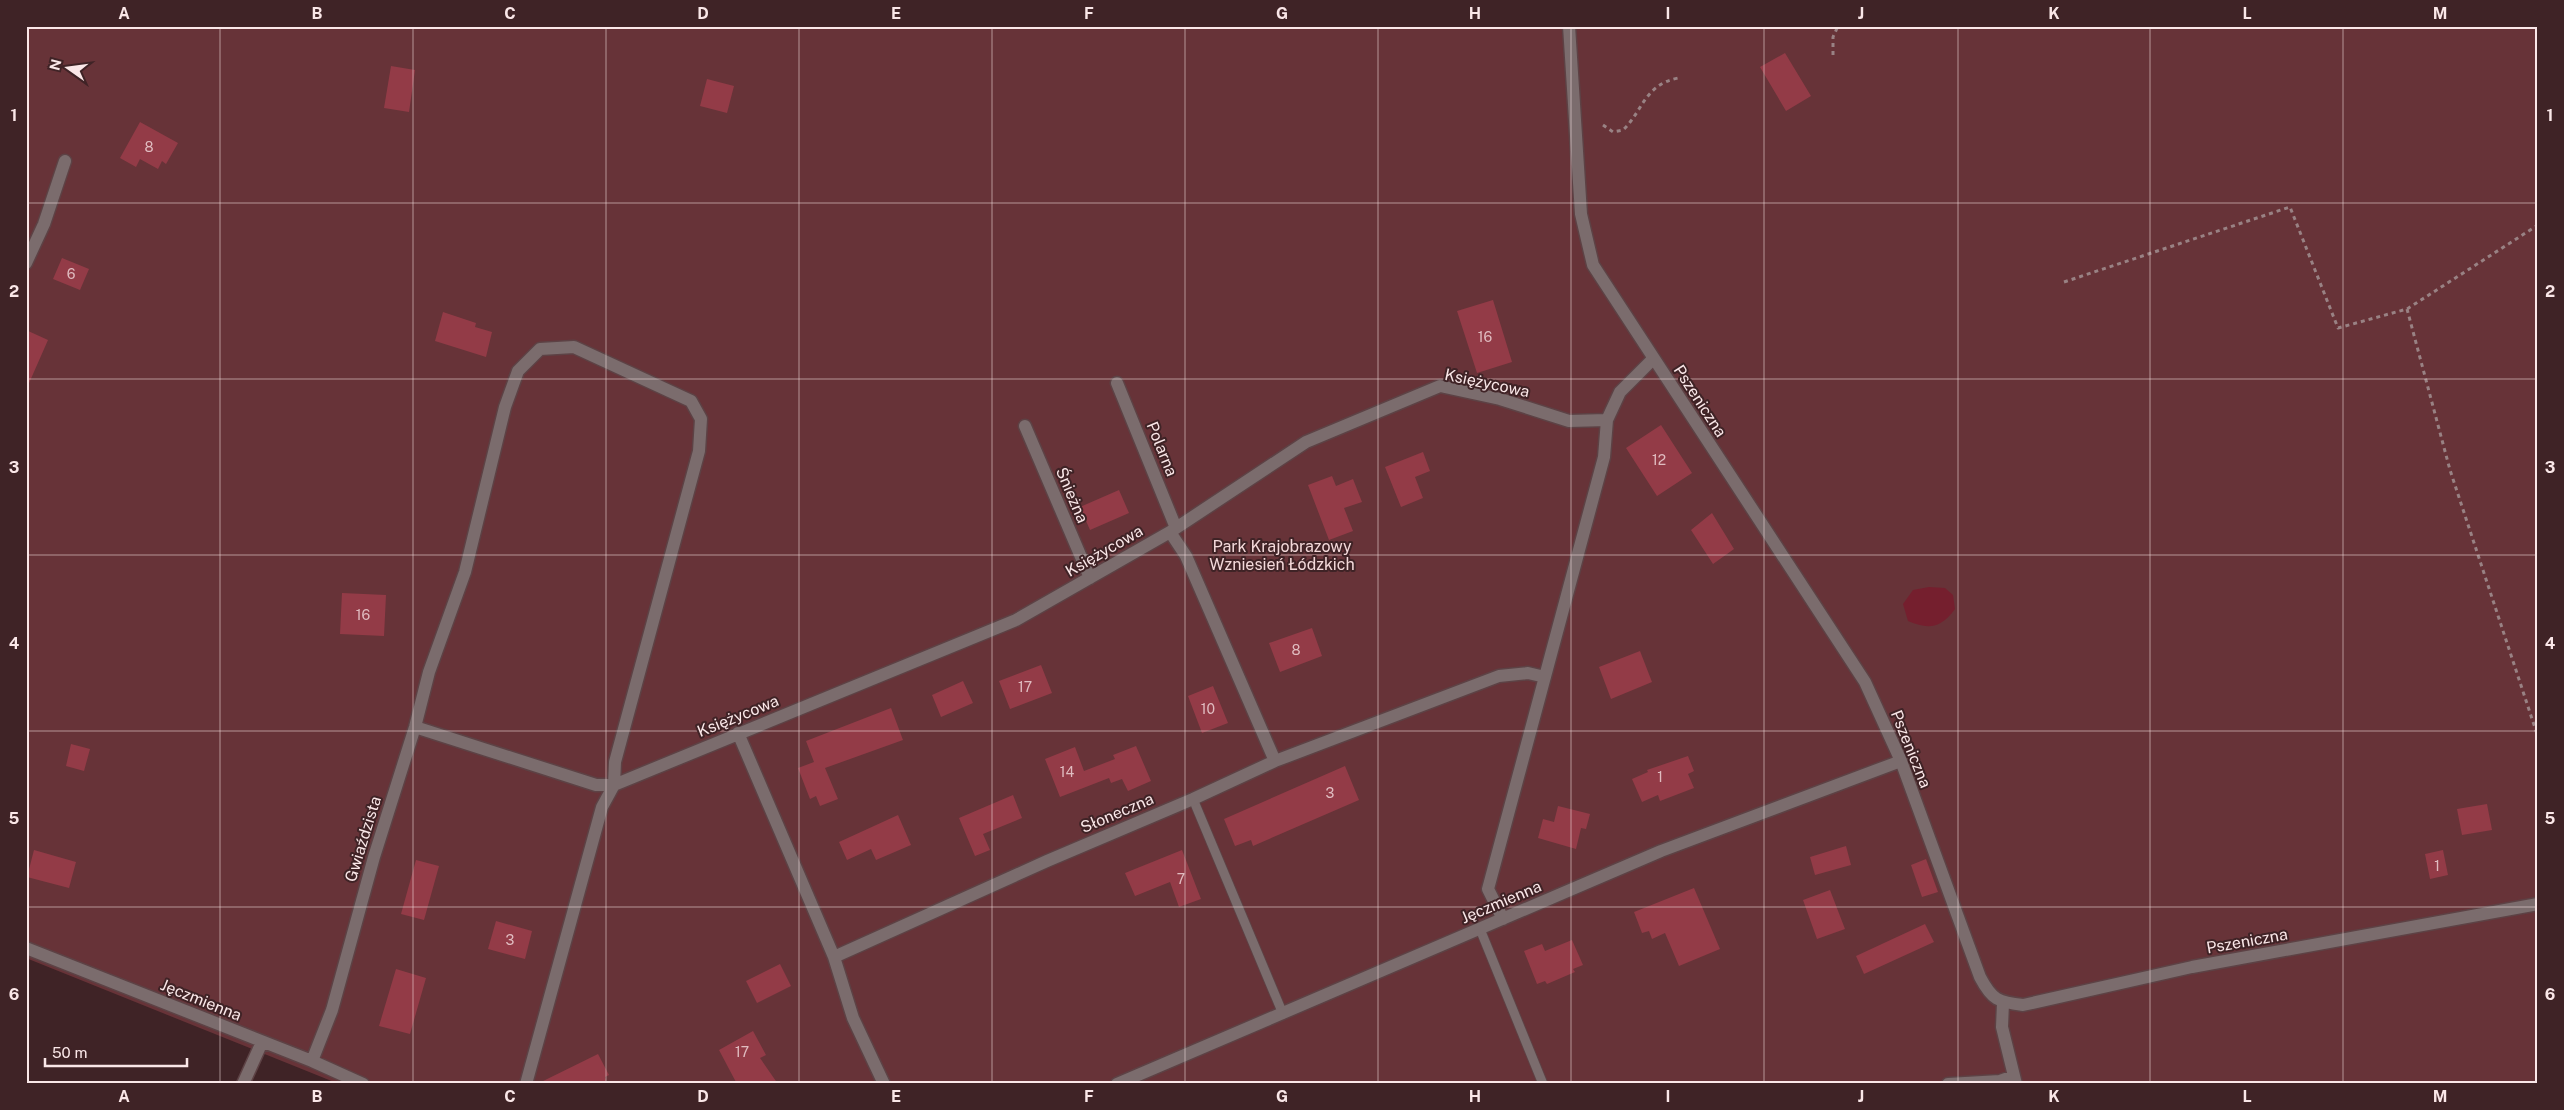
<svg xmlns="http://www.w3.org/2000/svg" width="2564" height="1110" font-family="'Public Sans',sans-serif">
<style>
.green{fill:#673338}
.water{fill:#751f2e}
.building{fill:#933b47}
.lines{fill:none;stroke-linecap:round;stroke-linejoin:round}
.lane-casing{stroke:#5d4245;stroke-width:11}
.street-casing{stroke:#5d4245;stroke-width:15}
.path{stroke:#998284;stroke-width:3;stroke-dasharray:4 4;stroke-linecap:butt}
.lane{stroke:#7b6c6d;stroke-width:9}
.street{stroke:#7b6c6d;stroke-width:12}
.grid{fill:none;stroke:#fae7e8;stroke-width:1;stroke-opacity:0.55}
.labels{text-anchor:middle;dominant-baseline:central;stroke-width:4;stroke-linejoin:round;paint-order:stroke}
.number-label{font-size:14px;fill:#e0bcc0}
.street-label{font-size:16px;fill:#fae7e8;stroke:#3f2326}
.park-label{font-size:16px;fill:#f4d9da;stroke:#3f2326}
.neatline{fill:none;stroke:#fae7e8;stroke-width:2}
.grid-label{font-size:16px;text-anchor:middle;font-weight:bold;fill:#fae7e8}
</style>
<rect width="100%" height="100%" fill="#3f2326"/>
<path class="green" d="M26,26H2538V1084H339L26,958Z"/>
<path class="water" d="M1929,587L1945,588L1953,595L1955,609C1941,628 1929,630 1908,621L1903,604L1913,590Z"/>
<path class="building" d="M1785,53L1811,96L1786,111L1760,67Z
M391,66L415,70L409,112L384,108Z
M707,79L734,86L727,113L700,106Z
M140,122L178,143L166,164L162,161L158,169L140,159L136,167L120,158Z
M62,258L89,269L80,290L53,279Z
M1493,300L1512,362L1477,373L1457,311Z
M443,312L476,323L475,327L492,332L486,357L435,341Z
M26,330L48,340L26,390Z
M1661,425L1692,473L1657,496L1626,448Z
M1423,452L1430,471L1415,477L1423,498L1401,507L1385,467Z
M1332,476L1336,486L1353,479L1362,502L1344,508L1353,531L1329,540L1308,485Z
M1119,490L1129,513L1090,530L1080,507Z
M1712,513L1734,549L1713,564L1691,530Z
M342,593L386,595L384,636L340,634Z
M1312,628L1322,656L1280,672L1269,643Z
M1640,651L1652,682L1611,699L1599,667Z
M1041,665L1052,693L1010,709L999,681Z
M963,681L973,703L941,717L932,695Z
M1213,686L1228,723L1202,733L1188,696Z
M891,708L903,740L825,768L838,799L820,806L816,796L810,799L798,768L814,762L806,741Z
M71,744L90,749L84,771L66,766Z
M1136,746L1151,781L1128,791L1122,779L1111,783L1109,778L1060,797L1045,759L1075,747L1084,771L1115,759L1113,755Z
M1688,756L1694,771L1688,774L1694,788L1660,801L1658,795L1642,802L1632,779L1648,772L1647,770Z
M1345,766L1359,800L1253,846L1251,840L1235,846L1224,819Z
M1013,795L1022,818L983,834L990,850L975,856L959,818Z
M2487,804L2492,830L2462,835L2457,809Z
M1558,806L1590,814L1586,829L1581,828L1576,849L1538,838L1543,819L1554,822Z
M898,815L911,845L876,860L871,849L847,860L839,842Z
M1846,846L1851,865L1815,875L1810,857Z
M34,850L76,862L69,888L27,877Z
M1182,850L1201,899L1179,907L1170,882L1135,896L1125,873Z
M2443,850L2448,875L2430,879L2425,854Z
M1926,859L1938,892L1922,897L1911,865Z
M416,860L439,866L424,920L401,914Z
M1694,888L1720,949L1679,966L1665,933L1652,939L1649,931L1642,933L1634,912Z
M1830,890L1845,929L1817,939L1803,900Z
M496,921L532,931L525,959L488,949Z
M1925,924L1934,942L1864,974L1856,956Z
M1572,940L1583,965L1573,969L1575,972L1547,984L1545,981L1537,984L1524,951L1542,944L1545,951Z
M780,964L791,986L757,1003L746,981Z
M396,969L426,978L410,1034L379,1026Z
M753,1031L766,1055L760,1058L778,1084H737L719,1050Z
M598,1054L609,1075L605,1077L607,1084H537Z"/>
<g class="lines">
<g class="lane-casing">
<path id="lane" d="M1193,799L1283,1014
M1480,929L1543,1084"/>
</g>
<g class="street-casing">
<path id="street" d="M1569,26L1581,214L1593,265L1865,682L1901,761L1980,977C1992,1000 1998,1002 2023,1005L2192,967L2538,904
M26,263L44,224L65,161
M1117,383L1176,528
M1025,426L1090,578
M1170,532L1186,556L1275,761
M415,727L596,785H614L1016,620L1170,532L1306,442L1440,386L1500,399L1569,421L1607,420L1620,392L1653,359
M738,733L834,957L853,1018L884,1084
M1503,919L1488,889L1604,457L1607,420
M26,948L312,1061L363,1084
M834,957L1047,861L1193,799L1275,761L1499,676L1528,673L1545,677
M2003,1003L2002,1027L2016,1084
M312,1061L332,1010L374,857L415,727L429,672L465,572L505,407L518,371L540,349L574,347L691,401L701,419L699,451L615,762L614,785L602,807L526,1084
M243,1084L262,1042
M1117,1084L1661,851L1901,761
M1948,1084L2000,1081L2014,1076"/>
</g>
<path class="path" d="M1833,55V37L1838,26
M1603,125L1613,132L1623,130C1643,111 1644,85 1678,78
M2064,282L2290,207L2338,328L2407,309L2538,225
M2407,309L2450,470L2538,737"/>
<use href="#lane" class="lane"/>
<use href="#street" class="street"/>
</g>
<path class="grid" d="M220,26V1084M413,26V1084M606,26V1084M799,26V1084M992,26V1084M1185,26V1084M1378,26V1084M1571,26V1084M1764,26V1084M1958,26V1084M2150,26V1084M2343,26V1084M26,203H2538M26,379H2538M26,555H2538M26,731H2538M26,907H2538"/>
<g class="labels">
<g class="number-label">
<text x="149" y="147">8</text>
<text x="71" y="274">6</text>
<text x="1485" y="337">16</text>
<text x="1659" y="460">12</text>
<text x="363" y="615">16</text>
<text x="1296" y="650">8</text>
<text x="1025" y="687">17</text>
<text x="1208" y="709">10</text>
<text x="1067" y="772">14</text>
<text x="1660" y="777">1</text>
<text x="1330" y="793">3</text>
<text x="2437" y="866">1</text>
<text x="1181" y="879">7</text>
<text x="510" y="940">3</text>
<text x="742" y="1052">17</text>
</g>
<g class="street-label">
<text transform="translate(1487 383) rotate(12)">Księżycowa</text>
<text transform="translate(1700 401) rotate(57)">Pszeniczna</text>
<text transform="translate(1162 449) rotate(68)">Polarna</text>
<text transform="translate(1072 495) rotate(67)">Śnieżna</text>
<text transform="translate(1104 551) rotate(-30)">Księżycowa</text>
<text transform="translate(738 716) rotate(-22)">Księżycowa</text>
<text transform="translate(1911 749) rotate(68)">Pszeniczna</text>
<text transform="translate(1117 813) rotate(-23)">Słoneczna</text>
<text transform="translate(363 839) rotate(-73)">Gwiaździsta</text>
<text transform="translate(1501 902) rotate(-23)">Jęczmienna</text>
<text transform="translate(2247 941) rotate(-10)">Pszeniczna</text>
<text transform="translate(201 1000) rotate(22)">Jęczmienna</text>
</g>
<g class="park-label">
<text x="1282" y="546">Park Krajobrazowy<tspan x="1282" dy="18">Wzniesień Łódzkich</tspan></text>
</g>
</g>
<rect width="2564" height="1110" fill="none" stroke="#3f2326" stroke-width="55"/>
<g transform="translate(68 68) rotate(284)" stroke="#3f2326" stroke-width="4" paint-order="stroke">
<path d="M0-4L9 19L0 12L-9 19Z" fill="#fae7e8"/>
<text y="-8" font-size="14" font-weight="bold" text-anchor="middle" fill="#fae7e8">N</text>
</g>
<path d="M45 1058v8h142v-8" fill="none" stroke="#fae7e8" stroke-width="2.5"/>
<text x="52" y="1058" font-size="15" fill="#fae7e8" stroke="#3f2326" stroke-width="4" paint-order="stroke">50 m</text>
<rect x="28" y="28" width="2508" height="1054" class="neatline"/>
<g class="grid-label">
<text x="124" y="19">A</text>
<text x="317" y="19">B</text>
<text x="510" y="19">C</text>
<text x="703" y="19">D</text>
<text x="896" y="19">E</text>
<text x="1089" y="19">F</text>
<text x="1282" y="19">G</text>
<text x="1475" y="19">H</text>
<text x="1668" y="19">I</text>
<text x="1861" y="19">J</text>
<text x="2054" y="19">K</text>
<text x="2247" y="19">L</text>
<text x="2440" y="19">M</text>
<text x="14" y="121">1</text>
<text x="2550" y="121">1</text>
<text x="14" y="297">2</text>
<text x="2550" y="297">2</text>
<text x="14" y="473">3</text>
<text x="2550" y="473">3</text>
<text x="14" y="649">4</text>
<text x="2550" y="649">4</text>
<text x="14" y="824">5</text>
<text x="2550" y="824">5</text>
<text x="14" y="1000">6</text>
<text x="2550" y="1000">6</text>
<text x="124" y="1102">A</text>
<text x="317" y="1102">B</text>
<text x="510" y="1102">C</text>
<text x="703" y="1102">D</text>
<text x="896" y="1102">E</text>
<text x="1089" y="1102">F</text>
<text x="1282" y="1102">G</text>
<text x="1475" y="1102">H</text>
<text x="1668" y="1102">I</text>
<text x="1861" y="1102">J</text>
<text x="2054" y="1102">K</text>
<text x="2247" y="1102">L</text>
<text x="2440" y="1102">M</text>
</g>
</svg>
